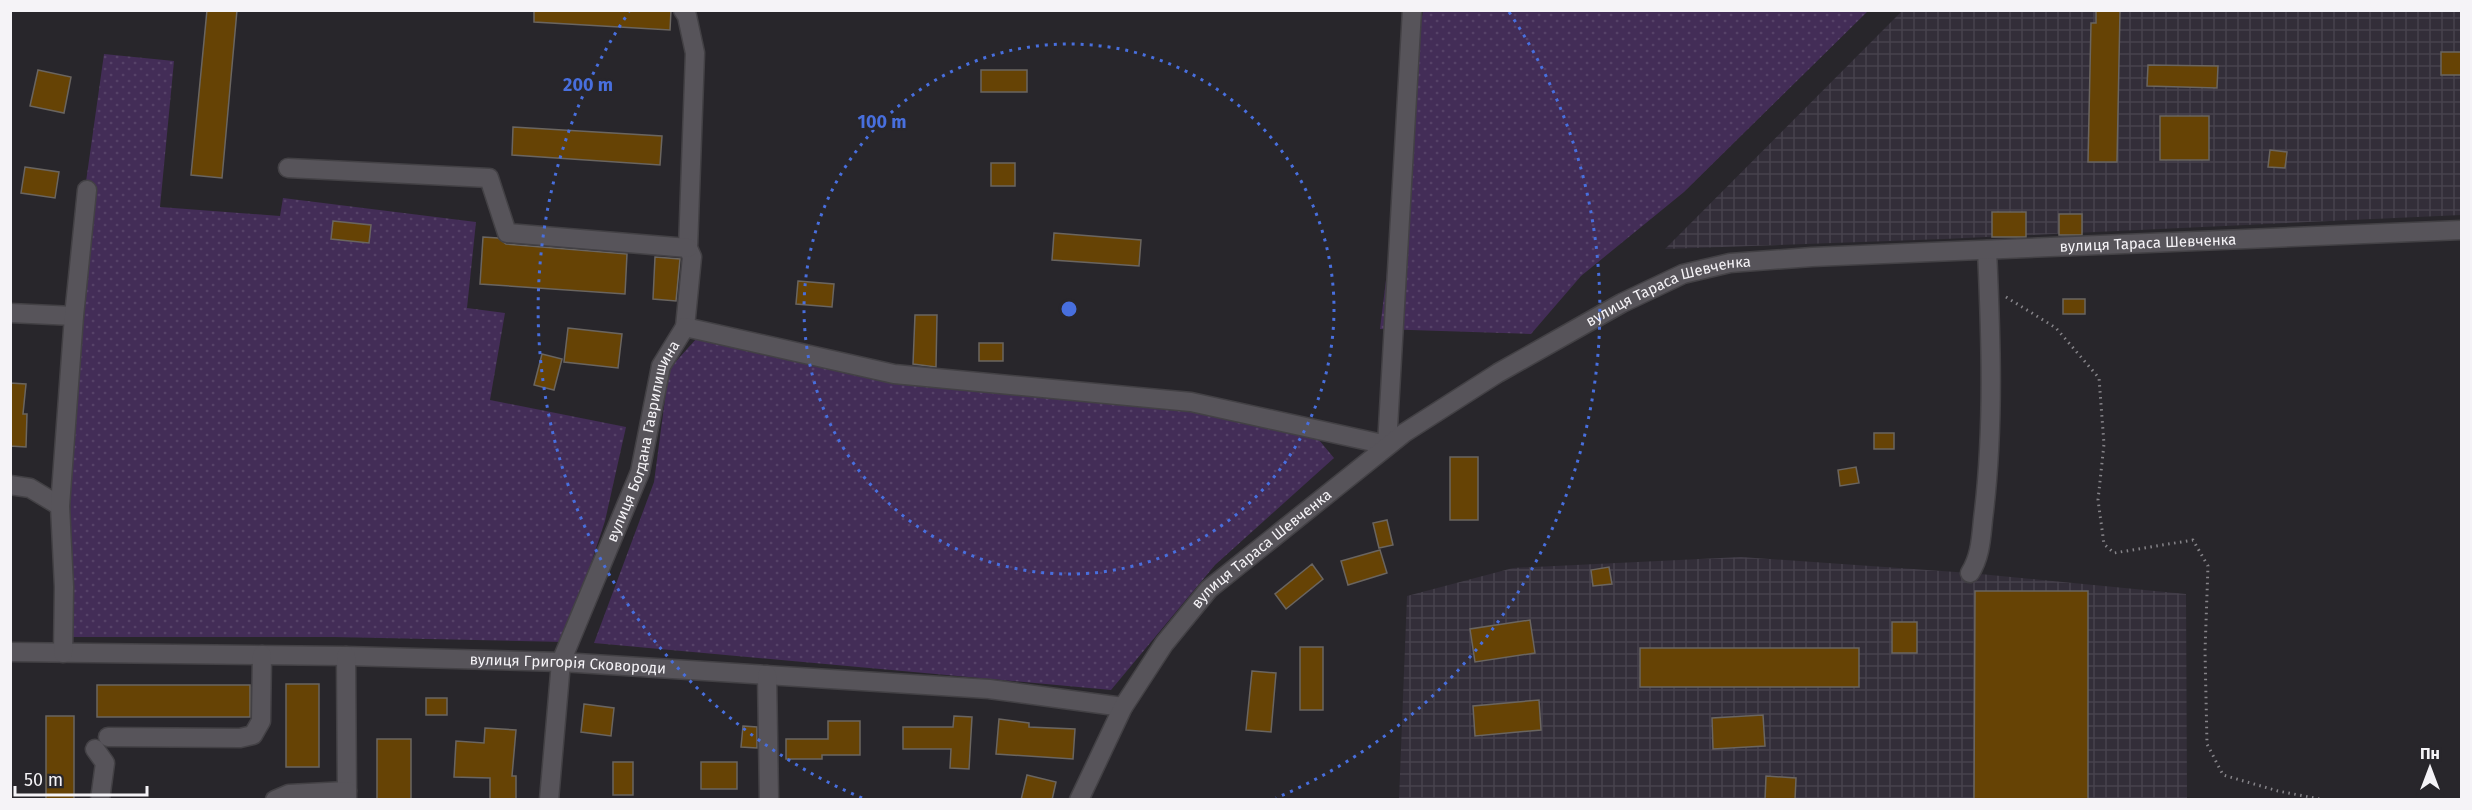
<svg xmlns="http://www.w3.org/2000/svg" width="2472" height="810" font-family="'Fira Sans',sans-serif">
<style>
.industrial{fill:url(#industrial-grid)}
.garden{fill:url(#garden-dots)}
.building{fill:#664305;stroke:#6a6560;stroke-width:1.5}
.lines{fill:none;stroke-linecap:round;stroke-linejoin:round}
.minor-casing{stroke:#434145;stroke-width:21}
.path{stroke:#868489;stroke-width:3;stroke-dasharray:1.5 4.5;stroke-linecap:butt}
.minor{stroke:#57545a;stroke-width:18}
.ring{fill:none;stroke:#486fde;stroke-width:3;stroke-dasharray:3 6}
.labels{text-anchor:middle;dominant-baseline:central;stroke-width:4.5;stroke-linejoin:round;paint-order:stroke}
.street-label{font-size:15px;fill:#f5f3f7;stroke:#28262b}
.centre{fill:#486fde;stroke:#28262b;stroke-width:3}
.ring-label{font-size:18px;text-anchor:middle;font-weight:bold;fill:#486fde;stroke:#28262b;stroke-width:4.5;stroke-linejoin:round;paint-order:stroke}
</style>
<defs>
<pattern id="industrial-grid" width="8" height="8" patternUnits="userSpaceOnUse" patternTransform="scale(1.5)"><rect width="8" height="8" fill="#332e39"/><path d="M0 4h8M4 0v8" fill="none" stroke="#47424d"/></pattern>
<pattern id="garden-dots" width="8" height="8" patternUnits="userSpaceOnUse" patternTransform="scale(1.5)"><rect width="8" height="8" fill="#432d57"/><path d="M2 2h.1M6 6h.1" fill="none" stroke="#564268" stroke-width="1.8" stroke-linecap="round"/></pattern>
</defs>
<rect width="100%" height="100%" fill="#28262b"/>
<path class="industrial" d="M1902,11H2461V215L1944,239L1665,249Z
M1741,557L1970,573L2186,594L2187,799L1399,800L1407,596L1513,568Z"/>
<path class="garden" d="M1423,11H1868L1684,192L1581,276L1531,334L1380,329L1408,100Z
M104,54L174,61L160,207L280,216L283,198L476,222L467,308L505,313L490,400L626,427L605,521L565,642L335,637H72L61,492L83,203Z
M697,338L790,354L1222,405L1319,440L1334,458L1215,565L1111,690L594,643L654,482L669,369Z"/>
<path class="building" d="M207,10H237L222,178L191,175Z
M534,10H671L670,30L534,22Z
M2096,10H2120L2117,162H2088L2091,23H2096Z
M2441,52H2462V75H2441Z
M2148,65L2218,66L2217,88L2147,86Z
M38,70L71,77L64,113L30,106Z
M981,70H1027V92H981Z
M2160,116H2209V160H2160Z
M513,127L662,136L660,165L512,155Z
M2270,150L2287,152L2285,168L2268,167Z
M991,163H1015V186H991Z
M25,167L59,172L55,198L21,193Z
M1992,212H2026V237H1992Z
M2059,214H2082V235H2059Z
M333,221L371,225L369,243L331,239Z
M1054,233L1141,240L1139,266L1052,260Z
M483,237L498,238L506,244L627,254L625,294L480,284Z
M655,257L680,259L676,301L653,299Z
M798,281L834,284L832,307L796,304Z
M2063,299H2085V314H2063Z
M915,315H937L936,367L913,364Z
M568,328L622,334L618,368L564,362Z
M979,343H1003V361H979Z
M542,354L562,359L554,390L534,385Z
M10,383L26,384L23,414H27L26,447L10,446Z
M1874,433H1894V449H1874Z
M1450,457H1478V520H1450Z
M1856,467L1859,483L1840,486L1838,470Z
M1387,520L1393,545L1379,548L1373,523Z
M1380,550L1387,573L1348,585L1341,561Z
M1312,564L1323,579L1286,609L1275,594Z
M1609,567L1612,584L1593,586L1591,570Z
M1975,591H2088V800H1974Z
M1530,620L1535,653L1475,662L1470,629Z
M1892,622H1917V653H1892Z
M1300,647H1323V710H1300Z
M1640,648H1859V687H1640Z
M1252,671L1276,673L1271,732L1246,730Z
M286,684H319V767H286Z
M97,685H250V717H97Z
M426,698H447V715H426Z
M1539,700L1541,730L1475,736L1473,706Z
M584,704L614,708L611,736L581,732Z
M1763,715L1765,746L1713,749L1712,718Z
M46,716H74V800H46Z
M954,716L972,717L969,769L950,768L951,749H903V727H953Z
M999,719L1029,723V727L1075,729L1073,759L996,754Z
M828,721H860V755H822V759H786V739H828Z
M743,726L757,727V748L741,747Z
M485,728L516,730L512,776H516V800H490V778L454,777L456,741L484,743Z
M377,739H411V800H377Z
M613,762H633V795H613Z
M701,762H737V789H701Z
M1027,775L1056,782L1052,800H1021Z
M1766,776L1796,778L1795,800H1765Z"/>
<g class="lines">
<g class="minor-casing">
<g id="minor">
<path d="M683,10L687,16L695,53L688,248L692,257L685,327"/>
<path d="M288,168L489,178L507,233L688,248"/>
<path d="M10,313L74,316"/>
<path d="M10,485L30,488L60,506"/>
<path d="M1970,573C1982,554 1981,533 1984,511C1994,425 1991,337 1987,250"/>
<path id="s1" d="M10,652L346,656L561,662L989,689L1123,707"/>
<path d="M63,653L64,587L60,506L74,316L87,190"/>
<path d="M346,656L347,800"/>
<path d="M767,675L769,800"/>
<path d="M108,737L240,738L253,735L261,721L262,655"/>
<path d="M95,749L105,763L100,800"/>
<path d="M275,800L289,794L347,791"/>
<path id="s2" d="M549,800L561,662L640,472L661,366L685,327L894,374L1191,402L1387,445L1412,10"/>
<path id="s3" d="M1079,800L1123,707L1164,644L1209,589L1404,433L1498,373L1622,303L1683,274L1730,263L1812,257L2462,230"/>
</g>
</g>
<path class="path" d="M2006,297L2056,328L2099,378L2104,444L2098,500L2104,544L2114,553L2193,540L2208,566L2205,651L2207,744L2223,775L2278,791L2325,800"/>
<use href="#minor" class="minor"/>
</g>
<g class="ring">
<circle cx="1069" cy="309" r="265"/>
<path d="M862 798A531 531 0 0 1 629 12M1509 12A531 531 0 0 1 1276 798"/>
</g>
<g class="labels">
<g class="street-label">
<text stroke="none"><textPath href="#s3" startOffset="1287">вулиця Тараса Шевченка</textPath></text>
<text stroke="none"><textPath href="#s3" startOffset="801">вулиця Тараса Шевченка</textPath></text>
<text stroke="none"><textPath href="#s2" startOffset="375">вулиця Богдана Гаврилишина</textPath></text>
<text stroke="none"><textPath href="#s3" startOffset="315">вулиця Тараса Шевченка</textPath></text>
<text stroke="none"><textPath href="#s1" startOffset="558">вулиця Григорія Сковороди</textPath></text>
</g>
</g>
<circle cx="1069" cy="309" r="9" class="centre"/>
<g class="ring-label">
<text x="588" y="91">200 m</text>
<text x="882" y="128">100 m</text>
</g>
<rect width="2472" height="810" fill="none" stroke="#f5f3f7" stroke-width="24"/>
<g transform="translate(2430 768)" stroke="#28262b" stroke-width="4.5" paint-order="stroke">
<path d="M0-4.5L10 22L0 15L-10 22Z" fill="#f5f3f7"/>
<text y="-9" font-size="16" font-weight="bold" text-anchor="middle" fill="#f5f3f7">Пн</text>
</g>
<path d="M15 786v9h132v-9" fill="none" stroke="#f5f3f7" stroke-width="3"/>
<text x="24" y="786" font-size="18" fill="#f5f3f7" stroke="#28262b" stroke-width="4.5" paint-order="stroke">50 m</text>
</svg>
